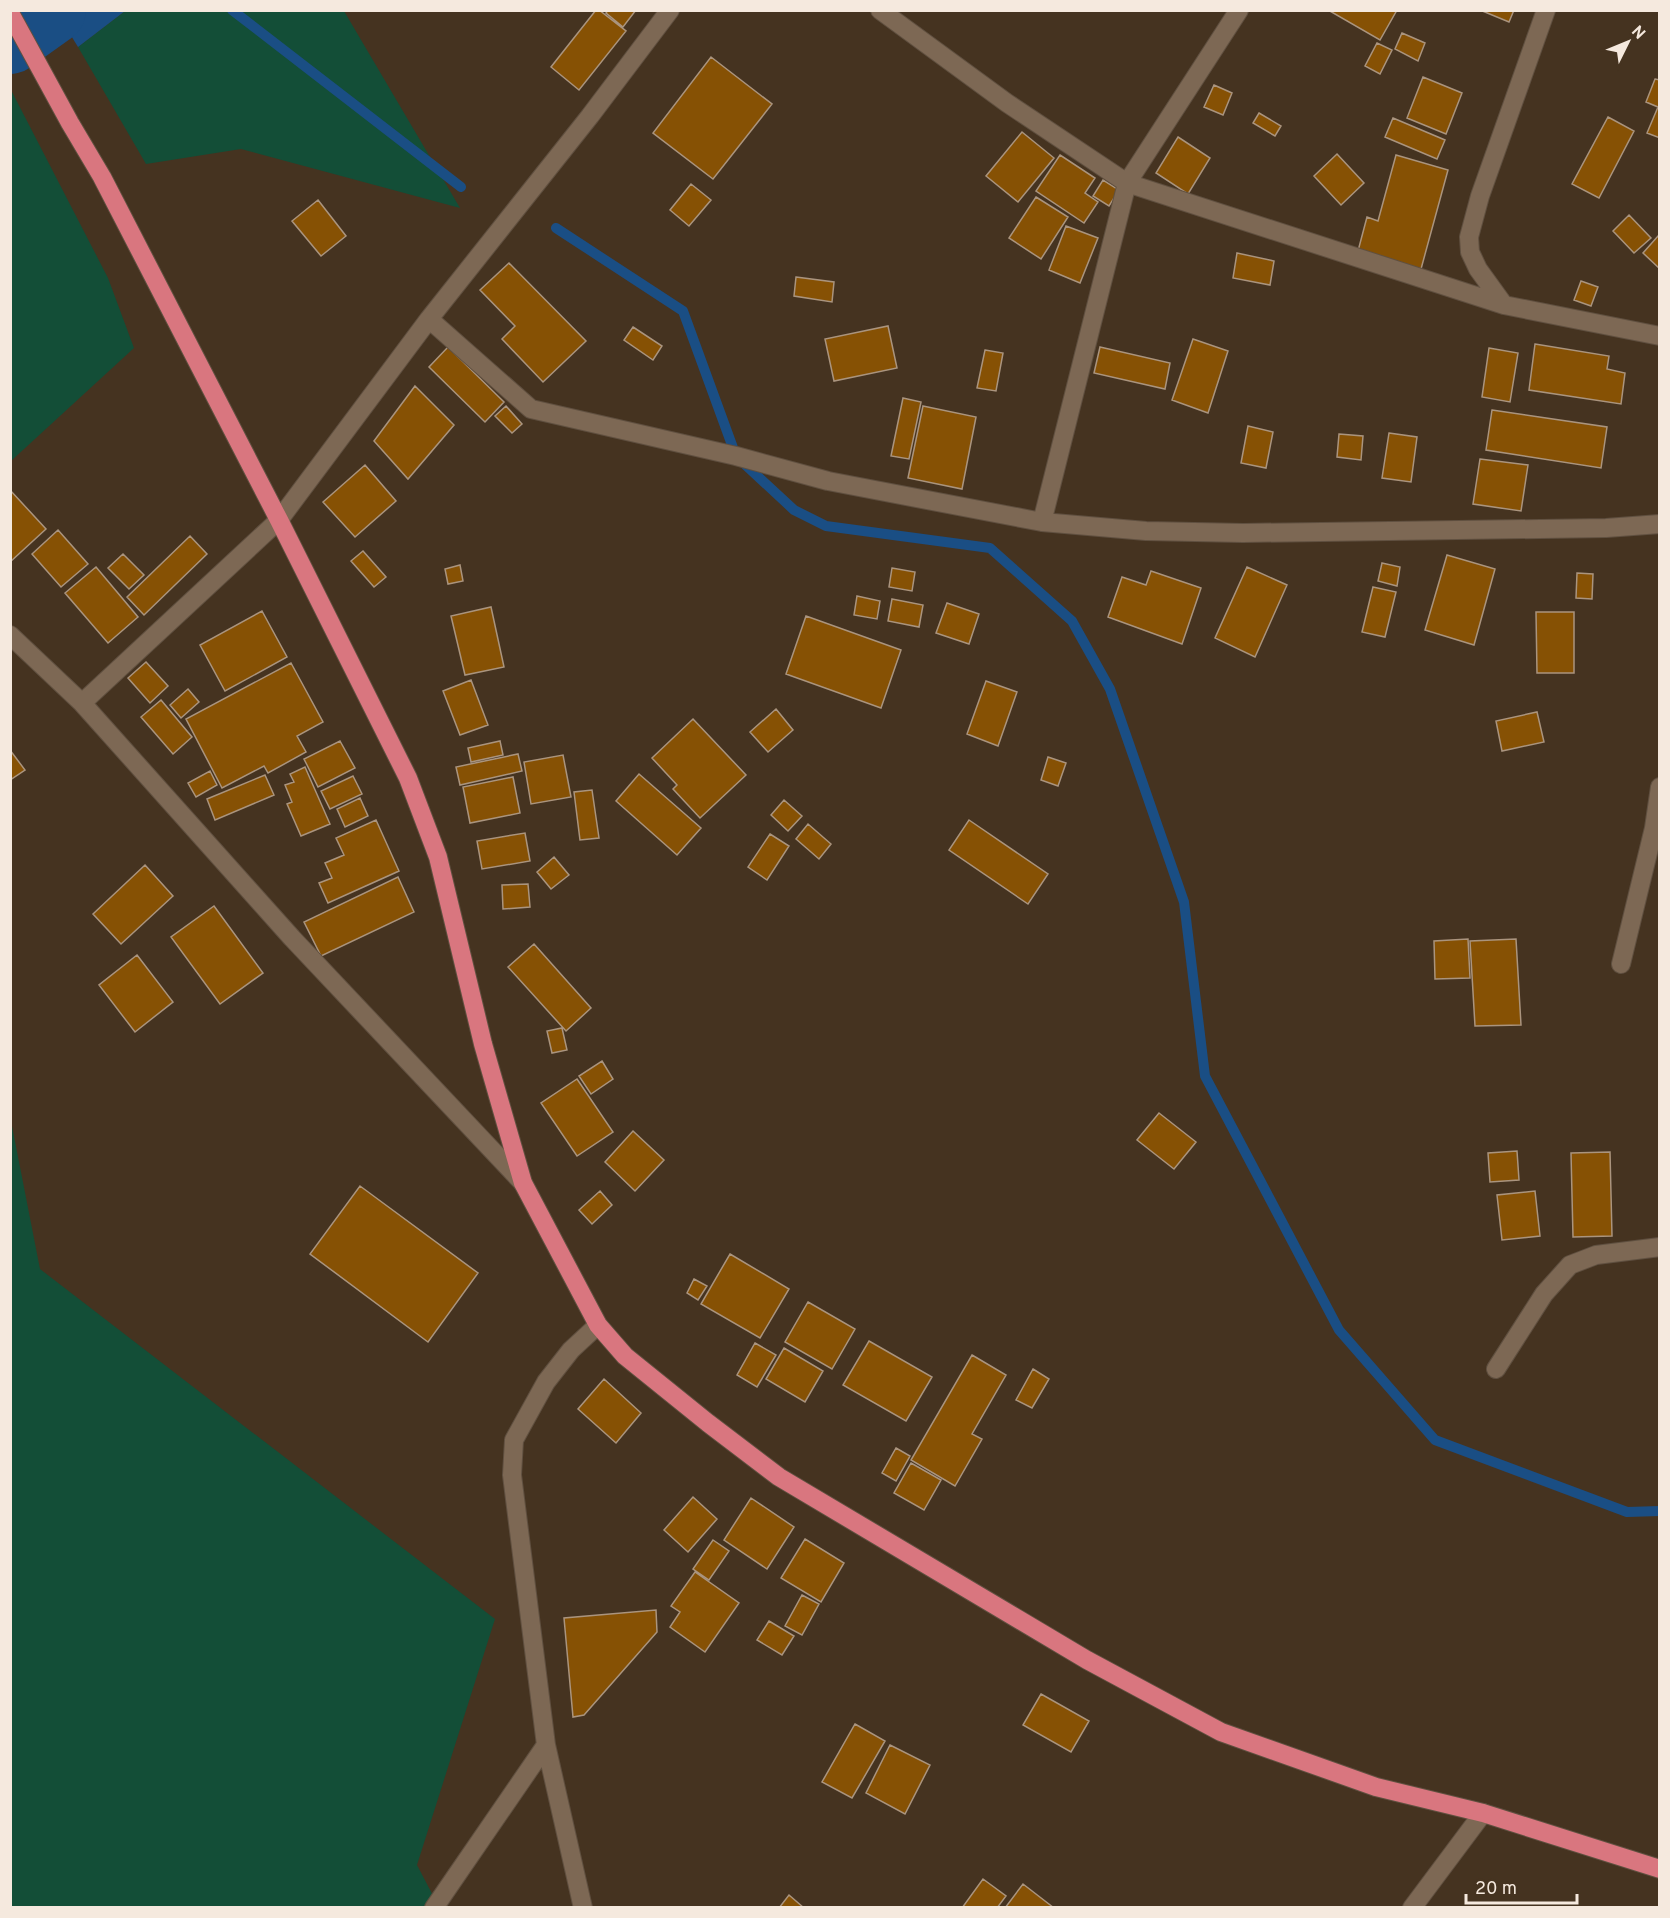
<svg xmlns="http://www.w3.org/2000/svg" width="1670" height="1918" font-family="Overpass,sans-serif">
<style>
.green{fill:#134e37}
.water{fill:#1a4e84}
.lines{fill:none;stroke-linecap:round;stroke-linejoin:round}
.stream{stroke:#1a4e84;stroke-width:10}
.river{stroke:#1a4e84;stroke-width:68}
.building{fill:#865104;stroke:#aa947e;stroke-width:1.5}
.minor-casing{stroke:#605040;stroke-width:20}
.trunk-casing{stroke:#605040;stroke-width:20}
.minor{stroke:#7d6854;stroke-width:18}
.trunk{stroke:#d9767f;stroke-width:18}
</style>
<rect width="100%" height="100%" fill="#453320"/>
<path class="green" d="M125,11H344L460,208L241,149L146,164L78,47Z
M11,90L108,278L134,348L11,461Z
M10,1116L40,1269L495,1619L417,1865L439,1907H11Z"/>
<path class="water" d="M56,11H125L78,47Z"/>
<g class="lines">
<path class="stream" d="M232,10L461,187
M556,228L683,311L736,456L794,510L826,526L990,548L1072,621L1110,689L1184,902L1205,1076L1339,1330L1435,1440L1627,1512L1660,1511"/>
<path class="river" d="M10,40L52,10"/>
</g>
<path class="building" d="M596,10H599L626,31L579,90L551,67Z
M608,10H636L623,27L606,13Z
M1328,10H1397L1380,40Z
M1480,10H1514L1509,22Z
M1402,33L1425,43L1418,61L1395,49Z
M1377,43L1392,50L1380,74L1365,66Z
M711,57L772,104L713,179L653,133Z
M1423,77L1462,93L1446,134L1407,118Z
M1655,79L1660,80V138L1647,133L1658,107L1646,102Z
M1214,85L1232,93L1223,115L1204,107Z
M1259,113L1281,126L1275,136L1253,123Z
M1608,117L1634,131L1599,198L1572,184Z
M1393,118L1445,140L1437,159L1385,137Z
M1022,132L1054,158L1018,202L986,176Z
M1178,137L1210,158L1188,194L1156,173Z
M1337,154L1364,183L1341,205L1314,176Z
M1060,155L1095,178L1085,193L1098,202L1084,223L1036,191Z
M1396,155L1448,170L1421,269L1358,251L1367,217L1378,221Z
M1103,180L1119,190L1109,206L1093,196Z
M691,184L711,200L689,226L670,210Z
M1036,197L1068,217L1041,259L1009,238Z
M318,200L346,236L321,256L292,221Z
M1629,215L1651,238L1634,253L1613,231Z
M1066,226L1098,238L1080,283L1049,270Z
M1658,236L1660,238V269L1643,253Z
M1237,253L1274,261L1270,285L1233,278Z
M509,263L586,341L543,382L502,339L515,326L480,290Z
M796,277L834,282L832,302L794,296Z
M1581,281L1598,287L1591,306L1574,300Z
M888,326L897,368L834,381L825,339Z
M633,327L662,346L653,360L624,340Z
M1193,339L1228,351L1208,413L1172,400Z
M1535,344L1609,356L1607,369L1625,373L1621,404L1529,390Z
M448,347L504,402L485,422L429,367Z
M1100,347L1170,363L1165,389L1094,373Z
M1489,348L1518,353L1510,402L1482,397Z
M985,350L1003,353L996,391L977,388Z
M415,386L454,425L408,479L374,441Z
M903,398L921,402L909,459L891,456Z
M506,406L522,424L512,433L495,416Z
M923,406L976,417L962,489L908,478Z
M1492,410L1607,427L1601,468L1486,450Z
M1248,426L1273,432L1266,468L1241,463Z
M1389,433L1417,437L1411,482L1382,478Z
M1339,434L1363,436L1361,460L1337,457Z
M1480,459L1528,465L1521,511L1473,504Z
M365,465L396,501L355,537L323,502Z
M10,490L46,529L10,562Z
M58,530L88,564L61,587L32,554Z
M190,536L207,554L144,615L127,597Z
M363,551L386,577L374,587L351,561Z
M123,554L144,575L129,589L108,568Z
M1447,555L1495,569L1474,645L1425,630Z
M1382,563L1400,567L1397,586L1378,581Z
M460,565L463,581L448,584L445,569Z
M96,567L138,617L108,643L65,593Z
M1247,567L1287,585L1255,657L1215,638Z
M892,568L915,572L912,591L889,587Z
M1151,571L1201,588L1182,644L1108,617L1122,577L1146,585Z
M1577,573L1593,574L1592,599L1576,598Z
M1373,587L1396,592L1385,637L1362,632Z
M857,596L880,601L877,619L854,615Z
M892,599L923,605L919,627L888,621Z
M947,603L979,614L969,644L936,633Z
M491,607L504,667L465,675L451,616Z
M262,611L287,657L225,691L200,645Z
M1536,612H1574V673H1537Z
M806,616L901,650L881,708L786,674Z
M146,662L168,686L150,703L128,678Z
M291,663L323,722L297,736L306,752L268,773L264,766L222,788L186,719Z
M471,680L488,725L460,735L443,691Z
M986,681L1017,692L998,746L967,734Z
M188,689L199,702L181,718L170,705Z
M161,700L192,737L173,754L141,717Z
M776,709L793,730L768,752L750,732Z
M1537,712L1544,742L1502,751L1496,721Z
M693,719L746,775L700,818L673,789L677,785L652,758Z
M340,741L355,768L318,787L304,759Z
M500,741L503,755L471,762L468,748Z
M10,750L25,770L10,780Z
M518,754L522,771L460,785L456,767Z
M563,755L571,797L531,804L524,762Z
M1048,757L1066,763L1058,786L1041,780Z
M305,767L330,824L301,836L287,804L292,802L285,785L294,782L290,774Z
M210,771L217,785L196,797L188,783Z
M639,774L701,828L677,855L616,801Z
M265,775L274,795L215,820L207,799Z
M353,776L362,794L330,809L321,791Z
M513,777L520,813L470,823L463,787Z
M592,790L599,838L580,840L574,792Z
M360,798L368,816L345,827L337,809Z
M784,800L802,816L788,831L771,815Z
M376,820L399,871L328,903L319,883L332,878L325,863L344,855L336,838Z
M969,820L1048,874L1028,904L949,850Z
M808,824L831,844L819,859L796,839Z
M525,833L530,861L482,869L477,841Z
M770,834L789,846L767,880L748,867Z
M554,857L569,875L551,889L537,872Z
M145,865L173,896L121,944L93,914Z
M398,877L414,912L321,956L304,922Z
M528,884L530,907L503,909L502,885Z
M214,906L263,973L220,1004L171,937Z
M1468,939L1470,978L1435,979L1434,941Z
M1516,939L1521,1025L1475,1026L1470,941Z
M534,944L591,1008L566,1031L508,967Z
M137,955L173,1002L135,1032L99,985Z
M562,1028L567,1050L552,1053L547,1031Z
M602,1061L613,1079L591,1094L579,1076Z
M577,1079L613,1132L577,1156L541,1103Z
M1159,1113L1196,1142L1174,1169L1137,1140Z
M633,1131L664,1160L635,1191L605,1162Z
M1517,1151L1519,1180L1490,1182L1488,1153Z
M1610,1152L1612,1236L1573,1237L1571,1153Z
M360,1186L478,1273L428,1342L310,1254Z
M600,1191L612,1205L592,1224L579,1210Z
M1535,1191L1540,1236L1502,1240L1497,1195Z
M730,1254L789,1289L760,1338L701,1304Z
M694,1279L707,1286L698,1300L687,1293Z
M808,1302L855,1329L832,1369L785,1342Z
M869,1341L932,1377L906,1421L843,1385Z
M755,1343L776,1355L757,1387L737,1375Z
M784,1348L823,1371L805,1402L766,1379Z
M972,1355L1006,1375L972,1434L982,1439L955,1486L911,1460Z
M1033,1369L1049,1379L1032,1408L1016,1400Z
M604,1379L641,1413L616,1443L578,1409Z
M896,1448L910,1456L896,1481L882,1473Z
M911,1463L941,1480L924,1510L894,1493Z
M693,1497L717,1519L688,1552L664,1530Z
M751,1498L794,1527L767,1569L724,1540Z
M805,1539L844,1563L821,1602L781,1578Z
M713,1540L729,1551L709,1580L693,1569Z
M695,1572L739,1603L705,1652L670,1627L680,1612L671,1606Z
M802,1595L819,1604L802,1635L785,1626Z
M656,1610L657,1632L584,1715L573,1717L564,1618Z
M769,1621L794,1636L782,1655L757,1640Z
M1041,1694L1089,1721L1071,1752L1023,1725Z
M855,1724L885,1741L852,1798L822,1782Z
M890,1745L930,1765L905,1814L866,1793Z
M983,1879L1006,1896L997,1908H962Z
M1023,1884L1054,1908H1005Z
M789,1895L804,1908H779Z"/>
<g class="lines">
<g class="minor-casing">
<path id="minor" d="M880,10L1007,103L1127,183L1504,305L1660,336
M1504,305L1478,269L1470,252L1469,237L1480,196L1546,10
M429,319L531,409L736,456L828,481L1042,522L1146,531L1243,533L1606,528L1660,524
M1042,522L1127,183L1239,10
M10,635L82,703L279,520L429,319L590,116L670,10
M82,703L292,938L523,1183
M1621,964L1654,828L1660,787
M1496,1369L1544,1294L1570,1265L1596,1255L1660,1247
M434,1908L546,1745
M583,1908L546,1745L512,1475L514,1440L546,1382L571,1350L598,1325
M1412,1908L1483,1813"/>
</g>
<g class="trunk-casing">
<path id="trunk" d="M10,13L70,123L102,177L279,520L408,778L438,857L483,1044L523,1183L598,1325L625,1356L708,1423L779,1477L1087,1660L1221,1732L1376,1787L1483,1813L1660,1869"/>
</g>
<use href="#minor" class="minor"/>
<use href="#trunk" class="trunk"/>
</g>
<rect width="1670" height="1918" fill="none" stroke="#f5e9de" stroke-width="24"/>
<g transform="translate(1628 42) rotate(47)" stroke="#453320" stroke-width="4.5" paint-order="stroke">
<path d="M0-4.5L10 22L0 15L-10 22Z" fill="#f5e9de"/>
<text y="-9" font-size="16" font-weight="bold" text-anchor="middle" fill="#f5e9de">N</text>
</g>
<path d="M1466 1894v9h111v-9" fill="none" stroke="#f5e9de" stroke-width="3"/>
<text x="1475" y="1894" font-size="18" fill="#f5e9de" stroke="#453320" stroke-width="4.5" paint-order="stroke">20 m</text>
</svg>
